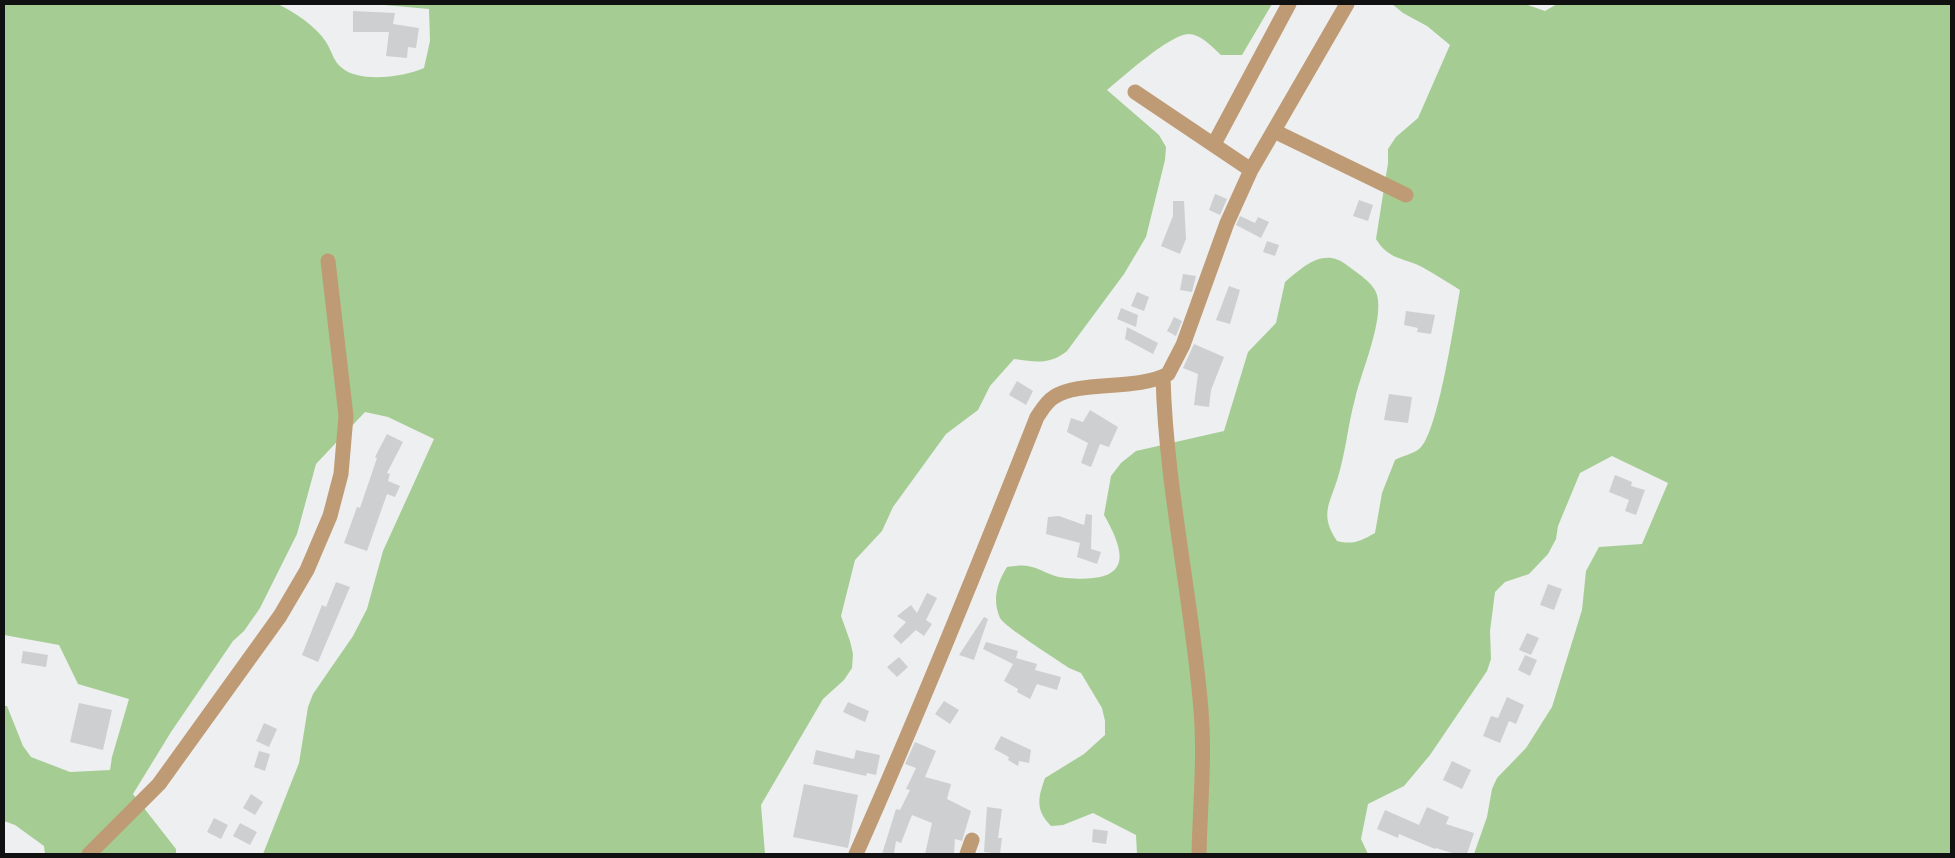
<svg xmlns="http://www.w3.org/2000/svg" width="1955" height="858" font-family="'Sofia Sans Condensed',sans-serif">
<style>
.forest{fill:#a5cd93}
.building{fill:#cecfd0}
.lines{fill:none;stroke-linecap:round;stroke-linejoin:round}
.minor{stroke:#bf9b75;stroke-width:15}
</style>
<rect width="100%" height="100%" fill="#eeeff0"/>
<path class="forest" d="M4,4H278C295,13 315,25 326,42C332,51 333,61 342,68C359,83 405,77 424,68L430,41L429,9L373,4H1272L1242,55H1221C1211,46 1202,35 1189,34C1170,34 1123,77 1107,90L1159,135L1166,147L1165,160L1146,237L1124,274L1067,351C1050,365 1035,362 1014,359L990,386L978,410L946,434L893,507L882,531L855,560L841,616L850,641L853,654L852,668L844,680L823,699L761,805L765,854H263L299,763L308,707L313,694L353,636L367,609L383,551L434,439L388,417L365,412L316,464L297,534L260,608L244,631L233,641L171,732L133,794L176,849V854H45L44,846L15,825L4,821V706H7L23,746L31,757L70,772L110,770L112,757L129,699L78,684L59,645L4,635Z
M1392,4H1525L1545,11L1557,4H1951V854H1474L1487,817L1492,789L1497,778L1526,748L1552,707L1582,610L1586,571L1599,547L1642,544L1668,483L1612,456L1580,473L1558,526L1556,539L1548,554L1529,574L1505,582L1495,592L1490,631L1491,659L1487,671L1430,755L1404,786L1368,804L1361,839L1368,854H1137L1136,835L1093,813L1063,825L1051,826C1035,810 1038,798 1045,778L1084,754L1105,735V721L1102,708L1081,673L1069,668C1057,660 1005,627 1000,618C992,600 997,583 1007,567C1038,561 1042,576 1066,578C1124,583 1132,563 1104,515L1111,476L1121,463L1136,451L1224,431L1248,352L1276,323L1285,282C1303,267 1324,246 1348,266C1357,273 1374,283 1377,295C1384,321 1361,372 1355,399C1348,424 1346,451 1338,477C1330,504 1319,514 1337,541C1353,545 1361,541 1375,533L1382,493L1395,460C1402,456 1413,454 1419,449C1438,436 1455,316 1460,290C1447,282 1435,274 1422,267C1402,257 1389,260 1376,239L1388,163V149L1396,137L1418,118L1450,45L1427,26L1403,13Z"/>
<path class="building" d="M353,11L395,13L393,24L419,28L416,48L408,47L407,58L386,56L389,32H353Z
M1215,194L1227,199L1220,215L1209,210Z
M1359,200L1373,205L1368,221L1353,216Z
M1173,201H1184L1186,239L1180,254L1161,246L1173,216Z
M1240,216L1255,223L1258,217L1269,222L1261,238L1236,225Z
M1267,241L1279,245L1275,256L1263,252Z
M1183,274L1196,276L1192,292L1180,290Z
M1229,286L1240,290L1230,324L1216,320Z
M1137,292L1149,297L1144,311L1131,306Z
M1121,308L1138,315L1136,327L1117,319Z
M1406,311L1435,315L1431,334L1417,332L1418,328L1404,325Z
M1174,317L1182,321L1176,336L1167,331Z
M1127,327L1158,343L1153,354L1125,339Z
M1194,344L1224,357L1211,390L1209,407L1194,405L1198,374L1183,368Z
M1017,381L1033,391L1026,405L1009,395Z
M1389,394L1412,397L1408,423L1384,420Z
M1090,410L1118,427L1109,447L1100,444L1091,467L1081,463L1088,443L1067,432L1071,418L1083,422Z
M387,434L403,442L387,473L390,474L388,481L400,486L395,497L387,494L367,551L344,543L357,507L360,508L377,458L375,457Z
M1615,475L1632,482L1631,486L1645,490L1636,515L1625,511L1629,500L1609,492Z
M1086,514L1092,515L1091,549L1101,552L1097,564L1077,557L1080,543L1046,534L1048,517L1059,516L1084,525Z
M336,582L350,587L318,662L302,655L322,605L326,607Z
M1548,584L1562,589L1554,610L1540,605Z
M927,593L937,598L926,620L932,624L924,636L916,630L901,644L893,636L906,622L897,616L911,605L917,613Z
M984,617L988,619L974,660L959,655Z
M1527,633L1539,638L1531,655L1519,650Z
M986,642L1018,651L1016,658L1037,664L1035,670L1061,677L1057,690L1037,684L1030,699L1017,692L1018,689L1004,681L1013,664L983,649Z
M23,651L48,655L46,667L21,663Z
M1525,655L1537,660L1530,676L1518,670Z
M899,657L908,667L897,677L887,667Z
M1507,697L1524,705L1516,724L1509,721L1500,743L1483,736L1491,716L1498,718Z
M944,701L959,710L950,724L935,714Z
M848,702L869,711L865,722L843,712Z
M79,703L112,710L103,750L70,742Z
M264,723L277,729L269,747L256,741Z
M1001,736L1031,750L1029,763L1019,761L1018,766L1008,760L1009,757L994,749Z
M915,742L936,751L925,777L951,784L947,799L971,811L962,841L955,839L954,854H925L932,823L912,815L901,843L896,841L894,854H882L896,809L900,810L910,790L906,789L916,768L905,764Z
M816,750L854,759L856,750L880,755L876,775L867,773L866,776L813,764Z
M259,751L270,754L265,771L254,767Z
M1452,761L1471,770L1462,789L1443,780Z
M804,784L858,795L848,848L793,837Z
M251,794L263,802L255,815L243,808Z
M987,807L1002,809L998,838H1002L1000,854L984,852Z
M1427,807L1449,817L1446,824L1474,833L1467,854H1455L1436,848L1435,849L1399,834L1398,838L1377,829L1385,810L1419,825Z
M214,818L228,825L221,839L207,832Z
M240,823L257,832L250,845L233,836Z
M1093,829L1108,831L1106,844L1092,842Z"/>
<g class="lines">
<path class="minor" d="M1135,92L1251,170
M1274,131L1406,195
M1214,144L1289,4
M1163,377C1166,489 1192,598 1201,710C1205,759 1200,806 1199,854
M89,854L159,784L280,616L307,570L330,516L341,474L346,416L328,261
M856,854C920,710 979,564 1037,417C1042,410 1046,402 1054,397C1079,380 1137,391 1168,374L1183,345L1227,223L1251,170L1347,4
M967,854L972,840"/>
</g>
<rect width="1955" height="858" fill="none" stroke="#111112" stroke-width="10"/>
</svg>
